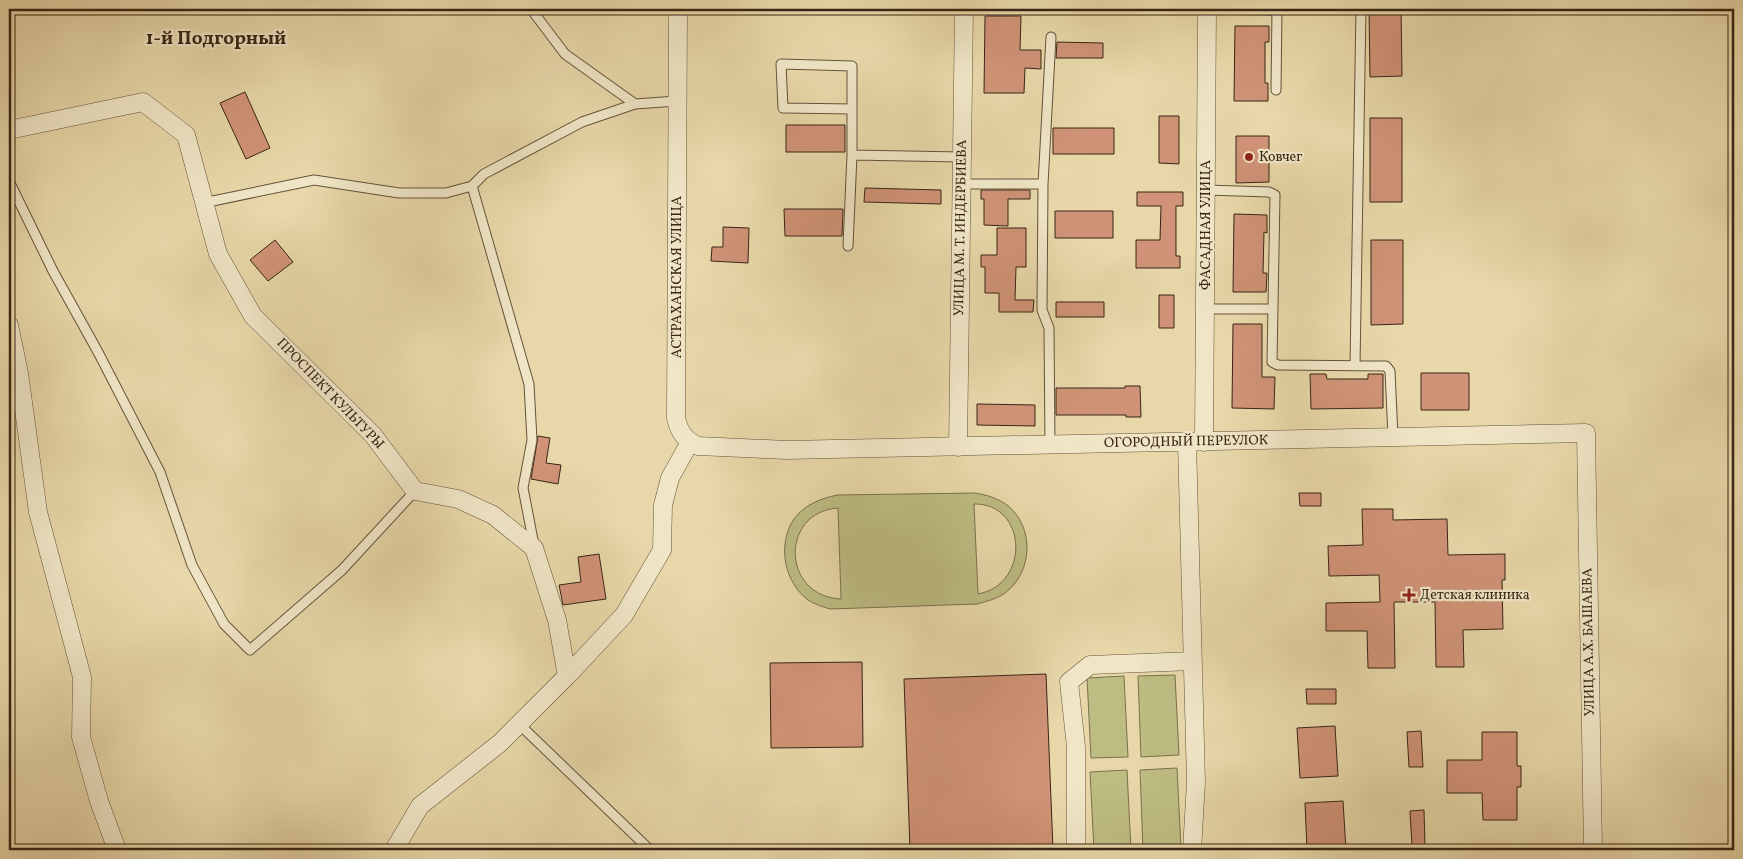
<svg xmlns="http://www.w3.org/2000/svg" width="1743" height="859" font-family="Vollkorn,serif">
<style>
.green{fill:#bdbc83;stroke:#7a704c;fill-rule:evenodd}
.building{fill:#d09377;stroke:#382515}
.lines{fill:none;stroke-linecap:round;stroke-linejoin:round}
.service-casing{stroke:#64523a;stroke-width:11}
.minor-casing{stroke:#64523a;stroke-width:19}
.service{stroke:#f0e6c7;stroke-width:9}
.minor{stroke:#f0e6c7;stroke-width:18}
.poi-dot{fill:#8f2418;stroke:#f0e6c7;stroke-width:2}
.labels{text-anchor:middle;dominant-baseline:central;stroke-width:4.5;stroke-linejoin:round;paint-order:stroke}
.poi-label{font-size:14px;fill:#382515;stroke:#f0e6c7;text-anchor:start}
.street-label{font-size:14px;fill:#382515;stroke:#f0e6c7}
.district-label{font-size:19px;font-weight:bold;fill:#382515;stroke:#f0e6c7}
</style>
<rect width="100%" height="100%" fill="#e8d8a9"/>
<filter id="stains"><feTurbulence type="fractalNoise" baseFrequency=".004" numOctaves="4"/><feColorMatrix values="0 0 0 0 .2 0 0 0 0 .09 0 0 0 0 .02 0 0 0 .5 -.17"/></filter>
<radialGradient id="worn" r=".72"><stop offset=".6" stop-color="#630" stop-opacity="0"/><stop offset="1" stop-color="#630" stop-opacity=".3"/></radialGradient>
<path class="green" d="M975,493C987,495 997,498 1007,505C1035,527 1033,572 1005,593C997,599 987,601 977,604L830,609C823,607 814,604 808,600C784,582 777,544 794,519C804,505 821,498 838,495ZM974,504C1027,503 1031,584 978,594ZM838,508L841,598V599C781,596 780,512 838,508Z
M1175,675L1179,755L1141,757L1138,676Z
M1124,676L1128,757L1091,758L1087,678Z
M1177,768L1181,849L1143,850L1140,770Z
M1127,770L1131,850H1094L1090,772Z"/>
<path class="building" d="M1369,9H1401L1402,76L1370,77Z
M985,16H1021L1020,50H1041V69L1025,68L1024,93H984Z
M1235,26H1269V42H1265V83H1268V101H1234Z
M1057,42L1103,43V58H1056Z
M245,92L270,148L246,159L220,103Z
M1159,116H1179V164L1159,163Z
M1370,118H1402V202H1370Z
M786,125H845V152H786Z
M1053,128H1114V154H1053Z
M1236,136H1269V182L1236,183Z
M865,188L941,190V204L864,202Z
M981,190H1030V199H1008V226L984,225V199H981Z
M1137,192H1183V206H1176V256H1180V268H1136V240H1160L1161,206H1137Z
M784,209H843L842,236H785Z
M1055,211H1113V238H1055Z
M1234,214L1267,215V233L1264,232L1263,273H1267L1266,292H1233Z
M723,227L749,228L748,263L711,261L712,247H723Z
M997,228H1026V267H1016L1015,300H1034L1033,312H999V293H985V267H981V255H997Z
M275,240L293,262L268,281L250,260Z
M1371,240H1403V324L1371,325Z
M1159,295H1174V328H1159Z
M1056,302H1104V317H1056Z
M1233,324H1262V377H1275L1274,409L1232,408Z
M1421,373H1469V410H1421Z
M1310,374H1326L1327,379H1368V374H1383V408L1311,409Z
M1125,386H1140L1141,417H1126V415H1056V388H1125Z
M977,404L1035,405V426L977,425Z
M538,436L550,438L546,463L561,465L558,484L531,479Z
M1299,493H1321V506H1300Z
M1362,509H1393V520L1447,519L1448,555L1505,554V580H1502L1503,629L1463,630L1464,667H1436L1435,602H1394L1395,668H1368L1367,631H1326V603L1380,602L1379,575L1329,576L1328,546L1363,545Z
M599,554L606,599L563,605L559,585L581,582L578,557Z
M862,662L863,747L771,748L770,663Z
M1046,674L1053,850H910L904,679Z
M1306,689H1336V704H1307Z
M1335,726L1338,776L1300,778L1297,728Z
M1421,731L1423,767H1409L1407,732Z
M1482,732H1517V766H1521V787H1517V820H1483L1482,793H1447V760H1482Z
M1343,801L1346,850H1307L1305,803Z
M1424,810L1425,846H1412L1410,811Z"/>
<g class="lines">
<g class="service-casing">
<path id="service" d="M531,9L565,54L635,104
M1207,9L1277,10
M1276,90L1277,9
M852,155V66L781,64L783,108L852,109
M9,181L53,271L98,352L160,472L192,565L224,624L250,650L342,570L415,491
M962,184H1043
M1206,190L1269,192L1275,195L1272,362L1278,365L1386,366L1390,371L1393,437
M203,203L314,180L399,193H446L472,186
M848,246L852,155L962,157
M1205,309H1272
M1355,365L1361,9
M1050,445L1049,328L1042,310L1043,184L1051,37
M534,545L523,488L532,440L529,384L472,186L484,174L582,122L635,104L677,101
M519,724L650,850"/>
</g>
<g class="minor-casing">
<path id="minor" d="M678,9L676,418C679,432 685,440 698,446L787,450L1586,433L1593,850
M9,130L143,102L186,135L218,254L253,316L373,435L415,491L458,499L493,515L534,548L557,620L567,676L500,743L420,806L394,850
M9,325L19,373L38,512L82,677L81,737L99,801L117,850
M1187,442L1196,782L1192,850
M1204,442L1207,9
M958,447L964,9
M567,676L624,615L662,550L663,505L670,478L690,442
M1076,850V747L1069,682L1090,665L1193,661"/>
</g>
<use href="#service" class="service"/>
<use href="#minor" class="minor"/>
</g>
<g class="poi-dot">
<circle cx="1249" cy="157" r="5"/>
<path d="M1406.5 587.5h5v5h5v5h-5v5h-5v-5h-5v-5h5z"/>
</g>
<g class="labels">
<g class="poi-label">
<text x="1259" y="157">Ковчег</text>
<text x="1420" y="595">Детская клиника</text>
</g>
<g class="street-label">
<text transform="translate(1206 225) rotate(-90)">ФАСАДНАЯ УЛИЦА</text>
<text transform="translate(961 228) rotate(-89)">УЛИЦА М. Т. ИНДЕРБИЕВА</text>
<text transform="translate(677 277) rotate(-90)">АСТРАХАНСКАЯ УЛИЦА</text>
<text transform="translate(330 394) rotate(46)">ПРОСПЕКТ КУЛЬТУРЫ</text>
<text transform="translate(1186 442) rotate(-1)">ОГОРОДНЫЙ ПЕРЕУЛОК</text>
<text transform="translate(1589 642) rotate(-91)">УЛИЦА А.Х. БАШАЕВА</text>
</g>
<g class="district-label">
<text x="216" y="39">1-й Подгорный</text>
</g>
</g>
<rect width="1743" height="859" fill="none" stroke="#e8d8a9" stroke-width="30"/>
<rect x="10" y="10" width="1723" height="839" fill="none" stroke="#382515" stroke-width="2.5"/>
<rect x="15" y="15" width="1713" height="829" fill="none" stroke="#382515"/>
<rect width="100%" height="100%" filter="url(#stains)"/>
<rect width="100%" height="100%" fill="url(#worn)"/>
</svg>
